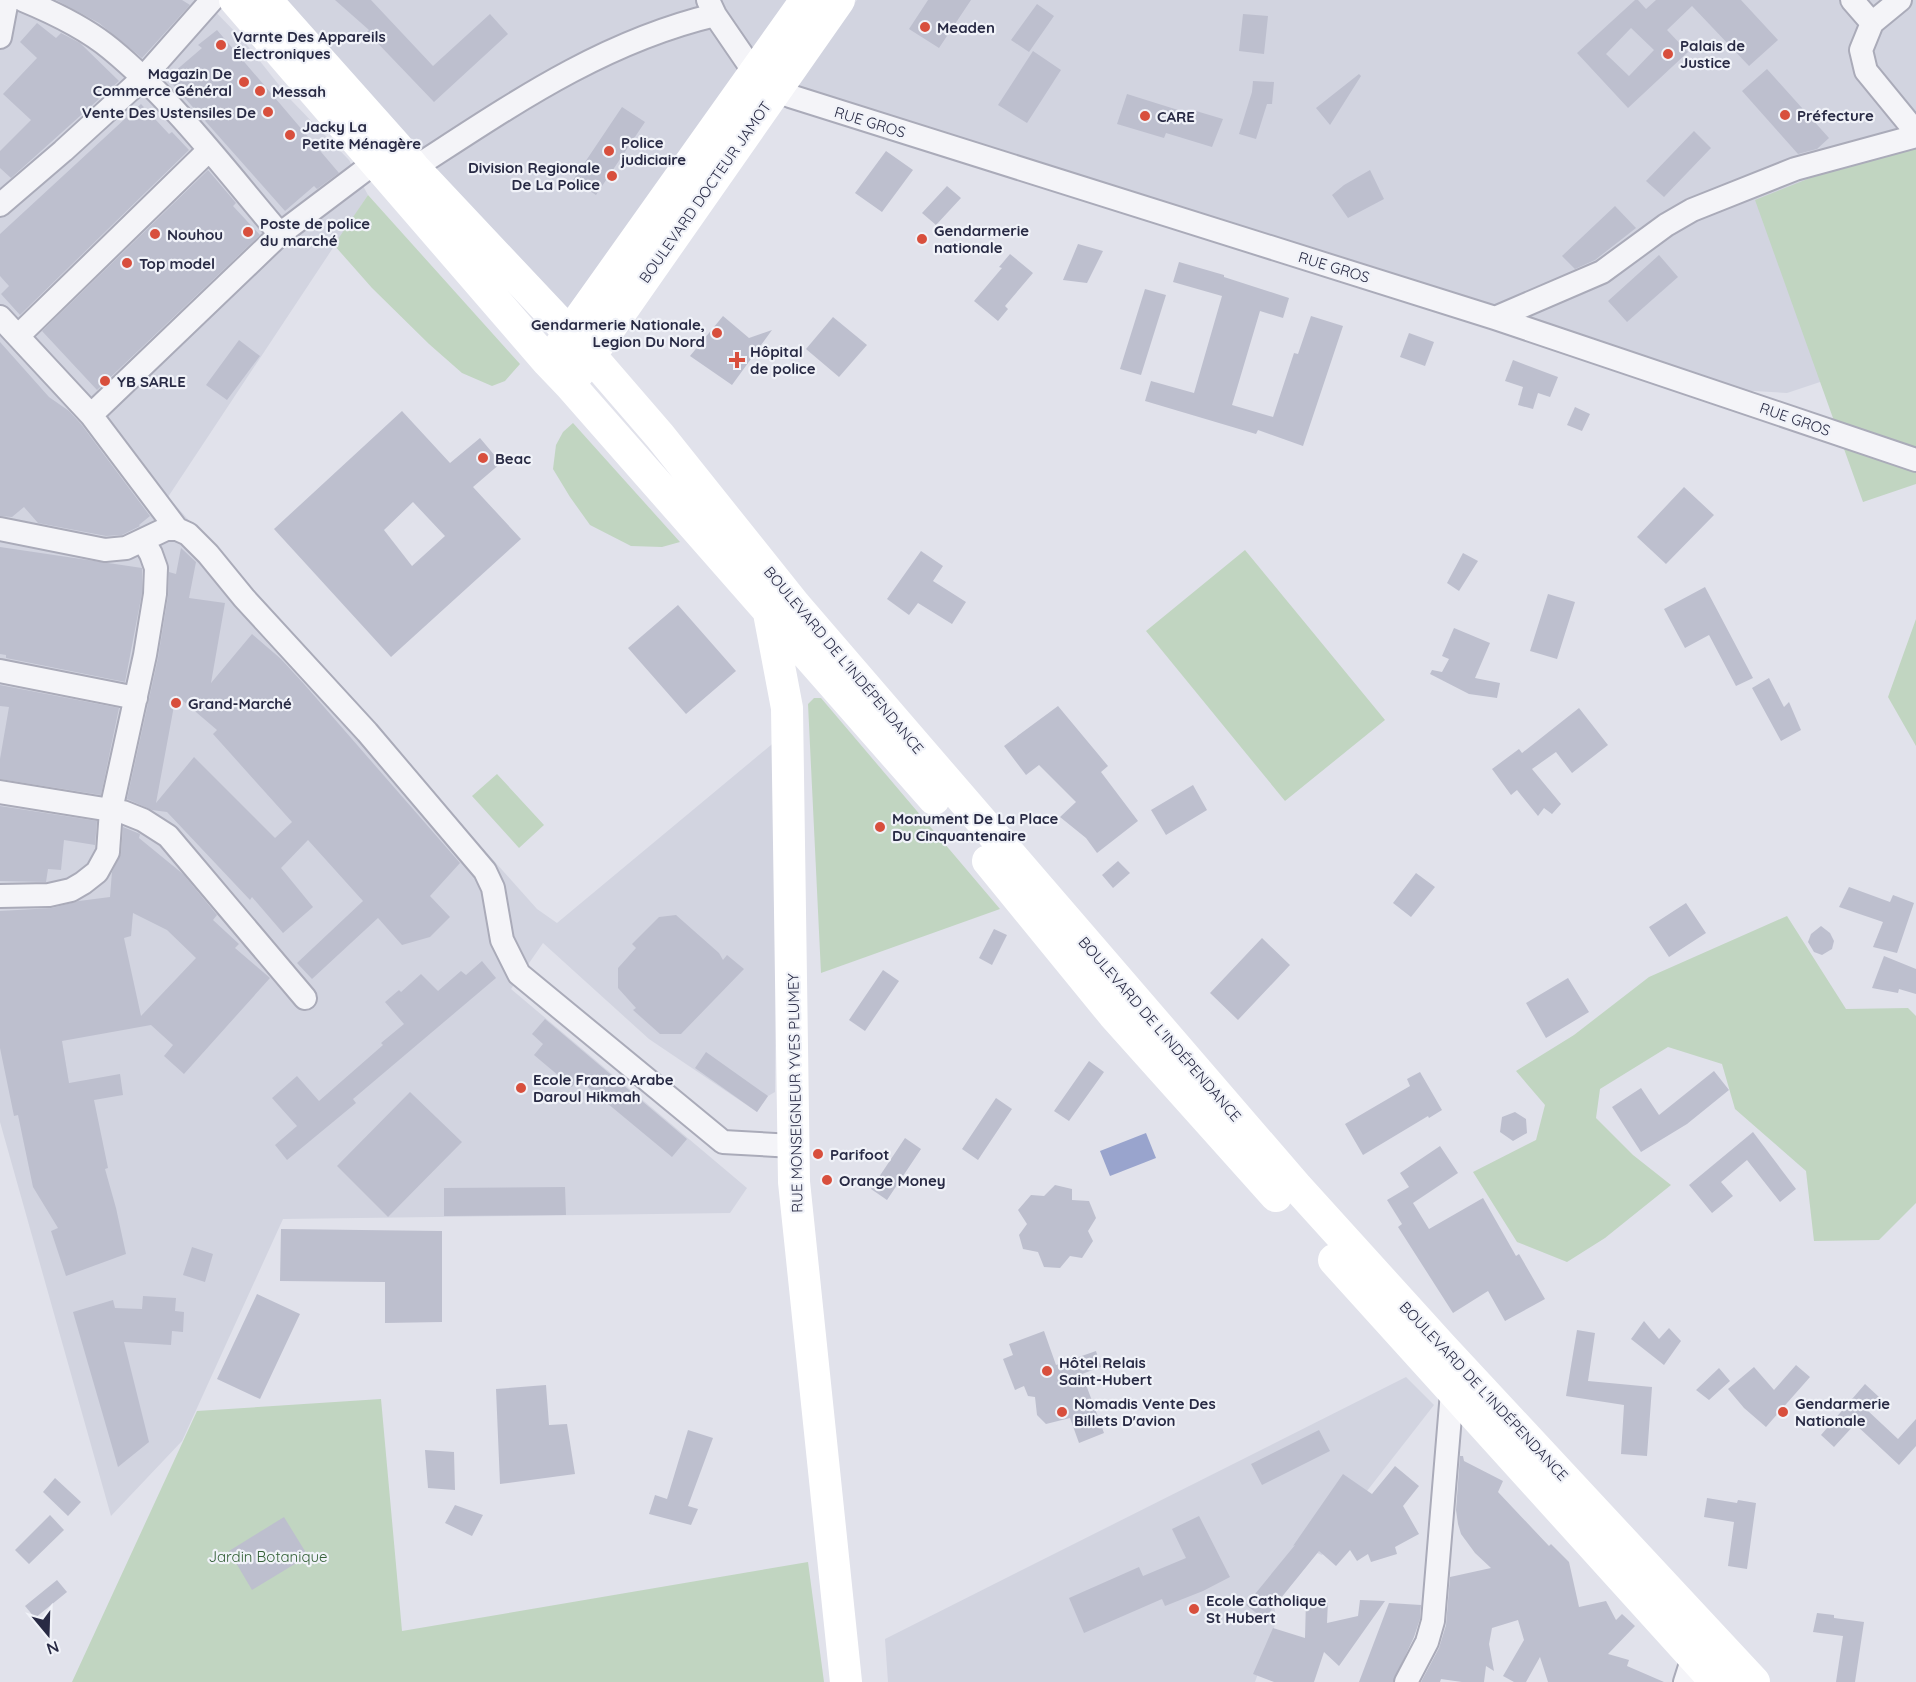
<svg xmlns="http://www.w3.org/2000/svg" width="1916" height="1682" font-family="Quicksand,sans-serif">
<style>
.built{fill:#d2d4e0}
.green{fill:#c1d5c1}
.water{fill:#99a4cd}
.building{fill:#bdbfce;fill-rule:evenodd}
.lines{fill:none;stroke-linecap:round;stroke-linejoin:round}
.minor-casing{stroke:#aaabb9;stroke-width:26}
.minor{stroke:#f4f4f8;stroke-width:22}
.secondary{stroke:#fff;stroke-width:32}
.poi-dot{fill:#d84f3d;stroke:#f0f2f8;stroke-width:2}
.labels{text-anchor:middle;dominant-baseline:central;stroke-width:4.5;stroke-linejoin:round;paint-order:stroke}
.poi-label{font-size:15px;font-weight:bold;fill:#282a44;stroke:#f0f2f8;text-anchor:start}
.street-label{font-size:15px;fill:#282a44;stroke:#f0f2f8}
.park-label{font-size:15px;fill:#346037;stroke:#f0f2f8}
</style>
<rect width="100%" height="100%" fill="#e1e2eb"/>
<path class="built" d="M0,0H204L243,40L291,100L349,160L368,195L168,497L537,909L557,923L777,740L775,1092L768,1096L757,1112L649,1039L543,943L511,989L747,1188L730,1213L283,1219L182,1441L111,1516L0,1122Z
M281,0H794L563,314Z
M857,0H1916V350L1787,393L1685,387L790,96Z
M1406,1377L1434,1405L1367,1491L1322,1555L1317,1553L1275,1605V1625L1255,1682H888L885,1639Z"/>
<path class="green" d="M1916,136V484L1863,502L1755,200Z
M368,195L520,364L505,381L492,386L462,373L429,344L372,288L334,245Z
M573,423L680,542L662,547L631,546L590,525L570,497L553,469L556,445L563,432Z
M1245,550L1385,720L1285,801L1146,631Z
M1916,619V746L1888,697Z
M814,698H821L1000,909L821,973L808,704Z
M497,774L544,825L519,848L472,796Z
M1787,916L1846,1009L1908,1008L1916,1016V1203L1879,1240L1814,1241L1806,1171L1735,1109L1722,1064L1668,1047L1600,1089L1596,1118L1633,1155L1671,1185L1605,1238L1567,1262L1517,1242L1473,1172L1536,1140L1545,1105L1516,1071L1574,1035L1649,977Z
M381,1399L402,1631L808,1562L824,1682H72L197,1411Z"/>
<path class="water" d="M1146,1133L1156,1158L1110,1176L1100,1151Z"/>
<path class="building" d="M56,0H182L190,5L142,58L99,23Z
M335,0H371L433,66L490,14L508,34L434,102L367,32L369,30Z
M928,0H971L939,48L909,29Z
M1635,0H1638L1646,9L1656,0H1741L1778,40L1749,66L1692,6L1667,30L1688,52L1628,108L1577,53ZM1631,28L1654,50L1629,76L1606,54Z
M1037,4L1054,16L1029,52L1011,40Z
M1243,14L1268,16L1264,54L1239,51Z
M37,23L56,38L61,33L80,43L119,81L11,178L0,168V151L31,120L3,94L37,58L20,42Z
M217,30L339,173L317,189L314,186L285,211L167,78L202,48L198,45Z
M1033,51L1061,70L1027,123L998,105Z
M1767,69L1829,138L1817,149L1798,154L1742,91Z
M1359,74L1361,76L1330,125L1316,108Z
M1253,81L1274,82L1272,104H1267L1256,139L1239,134L1252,92Z
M1127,94L1194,115L1196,111L1223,119L1212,147L1166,133L1164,138L1117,124Z
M141,104L169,134L172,132L189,150L20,315L1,294L9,286L0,276V234Z
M622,107L645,122L596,195L573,180Z
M1694,131L1711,148L1664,197L1646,181Z
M886,151L913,170L882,212L855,193Z
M208,170L236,203L233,206L260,235L97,390L42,331Z
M1370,170L1384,199L1348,218L1332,195L1344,185Z
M947,186L961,198L936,225L922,213Z
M1615,206L1636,228L1595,260L1575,269L1562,256Z
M1078,244L1103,251L1087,283L1063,280Z
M1010,254L1033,273L1005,306L1008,309L998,321L974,301L1002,268L999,267Z
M1659,255L1678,277L1627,322L1608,301Z
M1179,262L1224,275V277L1289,298L1283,318L1260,311L1232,405L1273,417L1294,353L1298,354L1311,316L1343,326L1303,446L1258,430L1256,434L1145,401L1151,381L1194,393L1222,296L1173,282Z
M1145,289L1166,295L1141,375L1120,369Z
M723,316L749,338L772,330L732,385L690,356Z
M833,317L867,345L839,377L806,349Z
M1409,333L1434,342L1425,366L1400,357Z
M239,340L260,356L227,400L206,385Z
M0,342L49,397L69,411L81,424L150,516L139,525L140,526L122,535L106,536L38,523L24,507L12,517L0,516Z
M1513,360L1558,377L1550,397L1538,393L1533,409L1518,405L1523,387L1505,381Z
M1575,407L1590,414L1582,431L1567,425Z
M402,411L450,463L480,438L501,463L473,487L521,539L391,657L274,529ZM413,502L445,536L412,566L384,530Z
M1684,487L1714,515L1666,564L1637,537Z
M0,547L142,568V593L125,682L6,658V655L0,654Z
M181,548L196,562L189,598L225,603L211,683L252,634L281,659L304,684L460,863L430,896L450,917L430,937L402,945L378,918L312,979L297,963L363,901L308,840L281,868L313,907L283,933L252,897L250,900L167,812L152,810L127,799L158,658L168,596L169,572L176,574ZM176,695L217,730L213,734L292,822L275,838L194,757L156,803Z
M921,551L943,566L933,581L966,602L952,624L918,603L909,615L887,599Z
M1463,553L1478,561L1459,591L1447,583Z
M1705,587L1753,678L1736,686L1709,635L1685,648L1664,609Z
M1548,594L1575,602L1557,659L1530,651Z
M678,605L736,671L686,714L628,648Z
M1454,628L1490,643L1475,678L1500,683L1497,698L1469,694L1430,674L1432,670L1442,672L1449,659L1442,656Z
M1769,678L1784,707L1789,702L1801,730L1781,741L1752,688Z
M0,685L119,708L101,795L0,779V759L9,707L0,706Z
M1058,706L1108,766L1101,772L1138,821L1097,853L1086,838L1060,817L1076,802L1039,765L1026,775L1004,746Z
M1579,708L1608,745L1572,773L1556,752L1532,769L1561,804L1552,814L1544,808L1538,816L1517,790L1511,795L1492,769L1519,749L1522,753Z
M1193,785L1207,810L1166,835L1151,810Z
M0,806L97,821L95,845L64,840L61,870L48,869L46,882L0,881Z
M123,827L140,834L139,838L183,874L217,915L213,920L239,944L235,948L270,978L184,1074L164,1056L173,1045L151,1025L62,1041L69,1083L120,1074L123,1095L94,1100L108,1168L105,1169L116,1208L126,1254L66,1276L51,1231L58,1228L33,1187L18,1115L14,1116L0,1048V911L52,908L79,901L110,897L112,872L121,853ZM133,913L167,930L196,958L141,1016L124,938L131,936Z
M1118,861L1130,873L1113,888L1102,875Z
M1416,873L1435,887L1411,917L1393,903Z
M1849,887L1890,902L1893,895L1914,903L1897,953L1873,947L1883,922L1839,907Z
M1686,903L1706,933L1669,957L1649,927Z
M676,915L719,953L723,960L727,955L744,969L681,1034H660L633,1010L636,1008L618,988V968L636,948L632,944L659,917Z
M1821,926L1830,933L1834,941L1832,949L1822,955L1814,952L1808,942L1811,934Z
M994,929L1007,935L992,965L979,958Z
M1262,938L1290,965L1238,1020L1210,993Z
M1884,956L1916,969V994L1899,989L1898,993L1872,988Z
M482,961L496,978L353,1099L356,1103L287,1160L275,1145L297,1126L272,1098L297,1076L319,1101L383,1045L381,1043L404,1024L385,1002L399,990L401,992L421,974L438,991L461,971L466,975Z
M883,970L899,981L865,1031L849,1020Z
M1568,978L1589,1012L1546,1038L1526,1003Z
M545,1019L687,1139L672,1157L578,1079L572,1087L534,1055L543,1044L532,1034Z
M706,1052L768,1096L757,1112L695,1068Z
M1089,1061L1104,1072L1069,1121L1054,1111Z
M1714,1071L1729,1090L1687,1124L1641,1152L1612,1107L1641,1088L1659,1115Z
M1420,1072L1442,1110L1429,1118L1428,1116L1363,1155L1345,1124L1410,1086L1407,1079Z
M410,1092L462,1142L388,1217L337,1166Z
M996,1098L1012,1109L978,1160L962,1149Z
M1515,1112L1526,1119L1527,1133L1513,1141L1500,1132L1502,1117Z
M1753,1132L1796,1189L1780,1202L1747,1160L1721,1182L1733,1196L1712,1213L1689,1185Z
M905,1138L921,1149L887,1200L871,1189Z
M1440,1146L1458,1173L1413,1203L1429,1229L1483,1198L1516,1256L1519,1254L1545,1299L1505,1321L1488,1291L1453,1313L1398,1227L1402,1224L1387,1200L1409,1187L1400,1173Z
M1055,1185L1072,1189V1200L1089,1201L1096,1218L1088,1231L1093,1241L1082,1258L1070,1256L1060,1268L1044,1267L1038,1252L1023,1249L1019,1235L1027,1224L1018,1210L1031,1195L1044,1196Z
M565,1187L566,1215L444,1216V1188Z
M281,1229L442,1231V1322L385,1323V1282L280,1281Z
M192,1247L213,1254L205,1282L183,1275Z
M257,1294L300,1314L260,1399L217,1379Z
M143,1296L176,1298L175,1311L184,1312L183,1332L172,1331L171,1345L124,1342L149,1442L118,1467L73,1312L113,1300L115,1308L142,1309Z
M1644,1321L1659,1339L1669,1328L1681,1341L1664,1365L1631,1339Z
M1577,1330L1595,1333L1588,1381L1652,1387L1647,1456L1621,1454L1624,1405L1566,1396Z
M1044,1331L1056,1365L1096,1351L1101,1367L1082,1374L1104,1433L1079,1443L1070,1418L1046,1424L1037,1415L1035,1397L1028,1396L1024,1386L1015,1390L1003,1359L1013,1355L1009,1344Z
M1796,1365L1810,1377L1766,1427L1744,1408L1728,1389L1754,1367L1774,1390Z
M1719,1368L1730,1381L1709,1400L1696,1390Z
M1865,1384L1879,1397L1867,1410L1898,1439L1916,1419V1446L1899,1465L1855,1424L1834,1447L1821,1435Z
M546,1385L549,1425L567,1424L575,1474L500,1484L496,1389Z
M688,1430L713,1438L688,1506L698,1509L691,1525L649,1514L655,1495L667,1499Z
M1319,1430L1330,1451L1262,1485L1251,1464Z
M425,1450L454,1452L455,1490L428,1488Z
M1460,1456H1463L1464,1461L1503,1481L1498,1492L1549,1546L1551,1544L1569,1562L1579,1607L1606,1601L1616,1620L1622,1614L1635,1626L1608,1654L1629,1660L1627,1666L1664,1682H1548L1540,1657L1526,1682H1514L1503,1676L1524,1640L1518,1620L1492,1628L1489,1644L1494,1671L1486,1666L1484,1682H1462L1441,1679L1440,1682H1421L1439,1648L1446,1625L1450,1577L1491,1568L1475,1553L1461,1534L1458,1524L1456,1510Z
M1395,1466L1419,1486L1403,1506L1419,1534L1395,1547L1397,1554L1371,1562L1368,1554L1357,1561L1350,1550L1336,1566L1319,1551L1264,1619L1246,1605L1295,1545L1293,1546L1343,1474L1372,1494Z
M55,1478L81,1502L68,1516L43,1492Z
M1707,1498L1737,1503L1738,1500L1756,1503L1747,1569L1728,1566L1734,1522L1704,1517Z
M455,1505L483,1515L472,1536L445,1523Z
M50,1515L64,1530L29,1564L15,1550Z
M1199,1516L1230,1577L1203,1591L1165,1606L1162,1599L1084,1633L1069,1598L1139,1567L1143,1576L1186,1558L1172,1529Z
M284,1517L308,1556L252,1590L229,1551Z
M57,1580L67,1592L35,1618L25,1606Z
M1306,1600H1328L1327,1623L1358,1616L1360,1600L1385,1601L1339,1666L1324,1652L1314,1682H1274L1253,1674L1273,1628L1305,1638Z
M1389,1603L1421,1605L1420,1619L1414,1637L1393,1682H1359Z
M1817,1613L1834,1615V1618L1864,1622L1855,1682H1836L1843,1636L1813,1632Z"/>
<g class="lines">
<g class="minor-casing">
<path id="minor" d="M23,0C52,12 87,29 111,49C173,100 228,173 280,234
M708,0L715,15L754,72L777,90L790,96L1495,318L1916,460
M1852,0L1872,23
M1900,0L1872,23L1861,50L1866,71L1916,132
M0,37L7,0
M414,168C510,106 601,42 715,15
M0,205L63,151L143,78L212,0
M0,317L91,415L177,529
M1495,318L1602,272L1666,225L1692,210L1795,169L1916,136
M18,336L209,150
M91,415L280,234L386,154
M0,529L105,550L126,548L166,529H177L188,534L208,554L244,598L367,732L485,871L493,888L502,940L519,974L723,1142L793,1146
M0,671L136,698
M0,792L123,812L143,820L168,836L305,998
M0,896L49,895L71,890L83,883L97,872L108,852L111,810L145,655L155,594L156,568L151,554L143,540
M1406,1682L1427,1642L1433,1621L1452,1392
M1685,1682L1693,1657"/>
</g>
<use href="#minor" class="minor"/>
<path class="secondary" d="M235,0L548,362L570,385L934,799
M266,0L396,146L414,168L590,355L660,436L795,605L1296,1186L1442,1347L1754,1682
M558,349L806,0
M579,372L839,0
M769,613L787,708L794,1182L846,1682
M988,861L1113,1014L1276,1196
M1334,1260L1716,1682"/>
</g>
<g class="poi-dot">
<circle cx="925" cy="27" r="6"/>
<circle cx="221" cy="45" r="6"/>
<circle cx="1668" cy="54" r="6"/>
<circle cx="244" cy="82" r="6"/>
<circle cx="260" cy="91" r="6"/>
<circle cx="268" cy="112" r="6"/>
<circle cx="1785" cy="115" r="6"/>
<circle cx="1145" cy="116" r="6"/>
<circle cx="290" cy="135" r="6"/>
<circle cx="609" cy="151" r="6"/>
<circle cx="612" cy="176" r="6"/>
<circle cx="248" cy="232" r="6"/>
<circle cx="155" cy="234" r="6"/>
<circle cx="922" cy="239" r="6"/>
<circle cx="127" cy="263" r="6"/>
<circle cx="717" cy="333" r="6"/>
<path d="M734 351h6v6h6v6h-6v6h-6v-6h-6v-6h6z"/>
<circle cx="105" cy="381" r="6"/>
<circle cx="483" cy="458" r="6"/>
<circle cx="176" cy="703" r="6"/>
<circle cx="880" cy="827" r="6"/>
<circle cx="521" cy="1088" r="6"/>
<circle cx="818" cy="1154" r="6"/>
<circle cx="827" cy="1180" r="6"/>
<circle cx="1047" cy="1371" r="6"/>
<circle cx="1062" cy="1412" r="6"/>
<circle cx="1783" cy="1412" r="6"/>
<circle cx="1194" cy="1609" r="6"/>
</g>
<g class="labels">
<g class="poi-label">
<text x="937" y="27">Meaden</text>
<text x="233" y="36">Varnte Des Appareils<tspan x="233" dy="17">Électroniques</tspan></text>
<text x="1680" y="45">Palais de<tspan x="1680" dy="17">Justice</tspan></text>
<text x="232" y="73" text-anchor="end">Magazin De<tspan x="232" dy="17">Commerce Général</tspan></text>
<text x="272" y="91">Messah</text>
<text x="256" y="112" text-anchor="end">Vente Des Ustensiles De</text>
<text x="1797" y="115">Préfecture</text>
<text x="1157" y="116">CARE</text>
<text x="302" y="126">Jacky La<tspan x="302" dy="17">Petite Ménagère</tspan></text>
<text x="621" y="142">Police<tspan x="621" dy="17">judiciaire</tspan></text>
<text x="600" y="167" text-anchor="end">Division Regionale<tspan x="600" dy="17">De La Police</tspan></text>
<text x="260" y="223">Poste de police<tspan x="260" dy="17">du marché</tspan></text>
<text x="934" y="230">Gendarmerie<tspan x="934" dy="17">nationale</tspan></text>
<text x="167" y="234">Nouhou</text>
<text x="139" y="263">Top model</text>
<text x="705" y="324" text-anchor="end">Gendarmerie Nationale,<tspan x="705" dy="17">Legion Du Nord</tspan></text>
<text x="750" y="351">Hôpital<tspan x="750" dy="17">de police</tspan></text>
<text x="117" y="381">YB SARLE</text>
<text x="495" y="458">Beac</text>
<text x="188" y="703">Grand-Marché</text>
<text x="892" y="818">Monument De La Place<tspan x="892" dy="17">Du Cinquantenaire</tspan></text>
<text x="533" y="1079">Ecole Franco Arabe<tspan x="533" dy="17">Daroul Hikmah</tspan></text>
<text x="830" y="1154">Parifoot</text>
<text x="839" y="1180">Orange Money</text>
<text x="1059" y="1362">Hôtel Relais<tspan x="1059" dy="17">Saint-Hubert</tspan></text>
<text x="1074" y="1403">Nomadis Vente Des<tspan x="1074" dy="17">Billets D'avion</tspan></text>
<text x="1795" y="1403">Gendarmerie<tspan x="1795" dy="17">Nationale</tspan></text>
<text x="1206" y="1600">Ecole Catholique<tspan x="1206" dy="17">St Hubert</tspan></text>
</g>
<g class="street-label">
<text transform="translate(870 122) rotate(17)">RUE GROS</text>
<text transform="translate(705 192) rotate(-55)">BOULEVARD DOCTEUR JAMOT</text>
<text transform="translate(1334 267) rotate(17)">RUE GROS</text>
<text transform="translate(1795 419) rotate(19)">RUE GROS</text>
<text transform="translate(844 660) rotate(50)">BOULEVARD DE L'INDÉPENDANCE</text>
<text transform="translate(1160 1029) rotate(49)">BOULEVARD DE L'INDÉPENDANCE</text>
<text transform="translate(795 1093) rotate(-91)">RUE MONSEIGNEUR YVES PLUMEY</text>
<text transform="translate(1484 1391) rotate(47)">BOULEVARD DE L'INDÉPENDANCE</text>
</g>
<g class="park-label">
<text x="268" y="1556">Jardin Botanique</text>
</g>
</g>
<g transform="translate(48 1634) rotate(161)" stroke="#f0f2f8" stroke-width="4.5" paint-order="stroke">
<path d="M0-4.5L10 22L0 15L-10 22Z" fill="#282a44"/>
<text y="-9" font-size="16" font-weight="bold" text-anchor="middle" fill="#282a44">N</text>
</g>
</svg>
